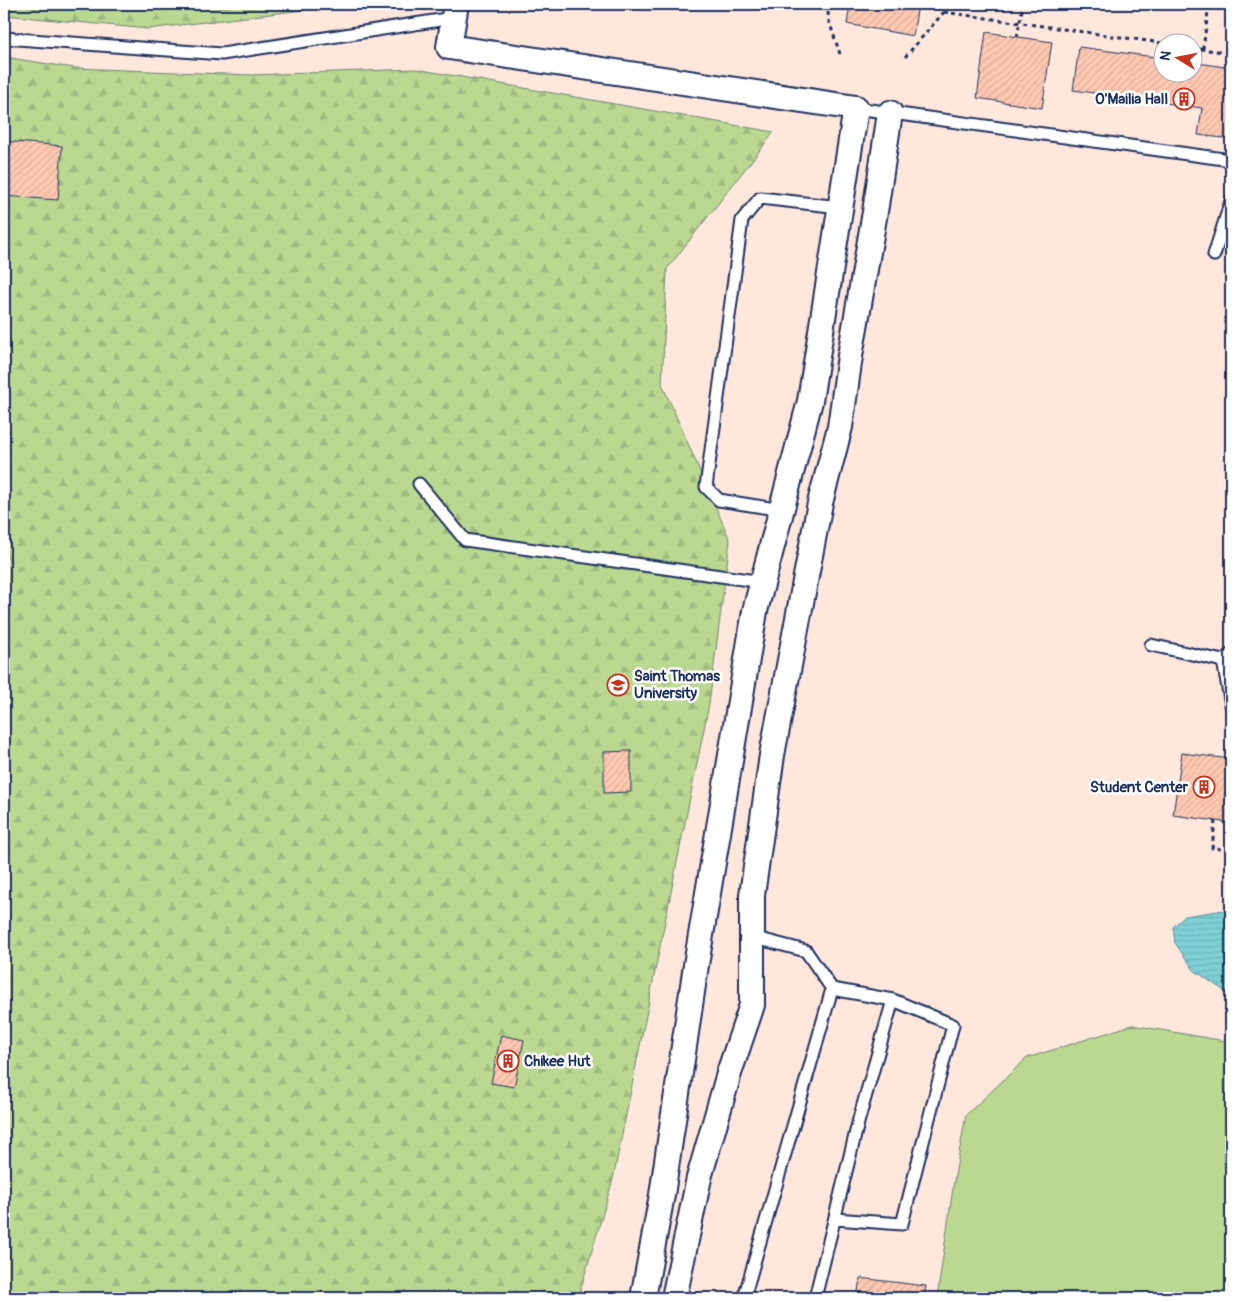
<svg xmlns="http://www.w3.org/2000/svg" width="1235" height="1302" font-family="Pangolin,sans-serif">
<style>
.built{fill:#ffe7dc;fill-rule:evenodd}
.forest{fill:url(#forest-firs);stroke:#6a8477}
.park{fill:#bad890;stroke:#6a8477}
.water{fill:url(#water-rules);stroke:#5690a5}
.building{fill:url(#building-hatch);stroke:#1b2f5e}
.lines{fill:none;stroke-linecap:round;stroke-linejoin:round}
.service-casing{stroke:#1b2f5e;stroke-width:15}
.minor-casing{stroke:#1b2f5e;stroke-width:28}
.path{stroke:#1b2f5e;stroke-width:3;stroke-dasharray:4 4;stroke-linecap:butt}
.service{stroke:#fff;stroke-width:11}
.minor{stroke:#fff;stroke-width:24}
.labels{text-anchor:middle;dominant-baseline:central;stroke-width:5;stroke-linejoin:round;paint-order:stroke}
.poi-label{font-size:15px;font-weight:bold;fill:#1b2f5e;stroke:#fff;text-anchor:end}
</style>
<defs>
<pattern id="forest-firs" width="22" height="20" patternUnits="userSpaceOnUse" patternTransform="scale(1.25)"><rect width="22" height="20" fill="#bad890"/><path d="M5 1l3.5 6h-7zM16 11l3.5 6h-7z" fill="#9fba7f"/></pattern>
<pattern id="water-rules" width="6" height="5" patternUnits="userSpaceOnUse" patternTransform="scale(1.25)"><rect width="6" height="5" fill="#7ed0d4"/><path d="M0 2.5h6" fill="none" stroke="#6cb3b8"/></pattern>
<pattern id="building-hatch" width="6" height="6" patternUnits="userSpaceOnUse" patternTransform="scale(1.25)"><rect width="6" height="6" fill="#ffc9b1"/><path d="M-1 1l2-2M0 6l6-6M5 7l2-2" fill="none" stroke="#daad9b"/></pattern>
</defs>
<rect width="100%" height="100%" fill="#fff4ef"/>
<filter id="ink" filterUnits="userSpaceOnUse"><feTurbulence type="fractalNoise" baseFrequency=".02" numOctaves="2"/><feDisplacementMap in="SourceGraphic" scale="10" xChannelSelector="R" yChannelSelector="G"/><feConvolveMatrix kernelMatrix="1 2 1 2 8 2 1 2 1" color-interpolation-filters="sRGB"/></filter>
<g filter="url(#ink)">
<path class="built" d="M4,4H1231V1298H4ZM1162,42H1192V72H1162Z"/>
<path class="forest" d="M4,4H352L148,29L4,15Z
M4,57L74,68L251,75L416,69L774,132L667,269L662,384L730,540L709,704L613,1179L578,1298H4Z"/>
<path class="park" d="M1132,1025L1231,1042V1298H937L954,1181L966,1115L1027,1058Z"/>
<path class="water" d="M1231,909V993H1227L1194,970L1175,943L1173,927L1185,916Z"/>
<path class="building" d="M850,4H918L913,36L847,24Z
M986,32L1052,42L1042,108L977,98Z
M1079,47L1162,58V72H1192V62L1231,68V139L1198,135L1202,108L1073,90Z
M4,141L62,146L58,200L4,196Z
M631,751V792L604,793V752Z
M1182,753L1231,759V823L1173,815Z
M501,1035L524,1040L514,1087L491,1083Z
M860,1278L926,1286L924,1298H857Z"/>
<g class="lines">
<g class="service-casing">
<path id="service" d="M4,38L222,54L453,18
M856,108L1231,160
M1214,255L1231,201
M419,484L465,540L763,582
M782,510L719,500L706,487L742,220L760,198L840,207
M1151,645L1223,661L1231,654
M1223,661L1231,705
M835,1219L902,1224L953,1025L893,1000
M744,1298L832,989L806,951L752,937
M815,1298L859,1119L893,1000L832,989"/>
</g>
<g class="minor-casing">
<path id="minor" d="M456,4L449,47L856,108L810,401L755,611L696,965L662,1195L643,1298
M674,1298L699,1178L730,1070L752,1005V895L772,755L820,503L840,427L850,356L875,212L890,113"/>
</g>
<path class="path" d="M827,4L829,21L840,54
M944,12L1162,43
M1017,37L1023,4
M1192,48L1231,53
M1203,49L1209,4
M905,57L944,12L946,4
M1215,821L1212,848L1231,850"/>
<use href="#service" class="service"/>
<use href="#minor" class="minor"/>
</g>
</g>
<defs>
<g id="building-ring" transform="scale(1.125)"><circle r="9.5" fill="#fff" stroke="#c8321e" stroke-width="1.5"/><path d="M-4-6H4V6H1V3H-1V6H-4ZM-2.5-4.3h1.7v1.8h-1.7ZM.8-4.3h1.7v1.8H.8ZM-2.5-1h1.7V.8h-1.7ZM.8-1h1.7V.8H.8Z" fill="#c8321e"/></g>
<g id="university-ring" transform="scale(1.125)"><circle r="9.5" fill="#fff" stroke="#c8321e" stroke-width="1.5"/><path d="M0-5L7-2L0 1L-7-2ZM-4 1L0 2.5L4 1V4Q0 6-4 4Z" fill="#c8321e"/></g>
</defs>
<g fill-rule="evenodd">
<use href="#building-ring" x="1184" y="99"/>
<use href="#university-ring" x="618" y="685"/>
<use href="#building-ring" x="1204" y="787"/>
<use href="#building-ring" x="508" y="1061"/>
</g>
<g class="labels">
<g class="poi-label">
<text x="1168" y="99">O'Mailia Hall</text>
<text x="634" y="676" text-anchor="start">Saint Thomas<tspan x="634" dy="17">University</tspan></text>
<text x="1188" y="787">Student Center</text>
<text x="524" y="1061" text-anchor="start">Chikee Hut</text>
</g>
</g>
<rect width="1235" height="1302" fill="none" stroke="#fff" stroke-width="20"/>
<rect x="10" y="10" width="1215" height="1282" fill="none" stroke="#1b2f5e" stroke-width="2" filter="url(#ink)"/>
<g transform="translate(1178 58) rotate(280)"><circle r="24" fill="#ffffff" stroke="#a4acbf"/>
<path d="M0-4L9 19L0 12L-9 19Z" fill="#c8321e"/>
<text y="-8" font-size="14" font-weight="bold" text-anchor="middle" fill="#1b2f5e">N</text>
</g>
</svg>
